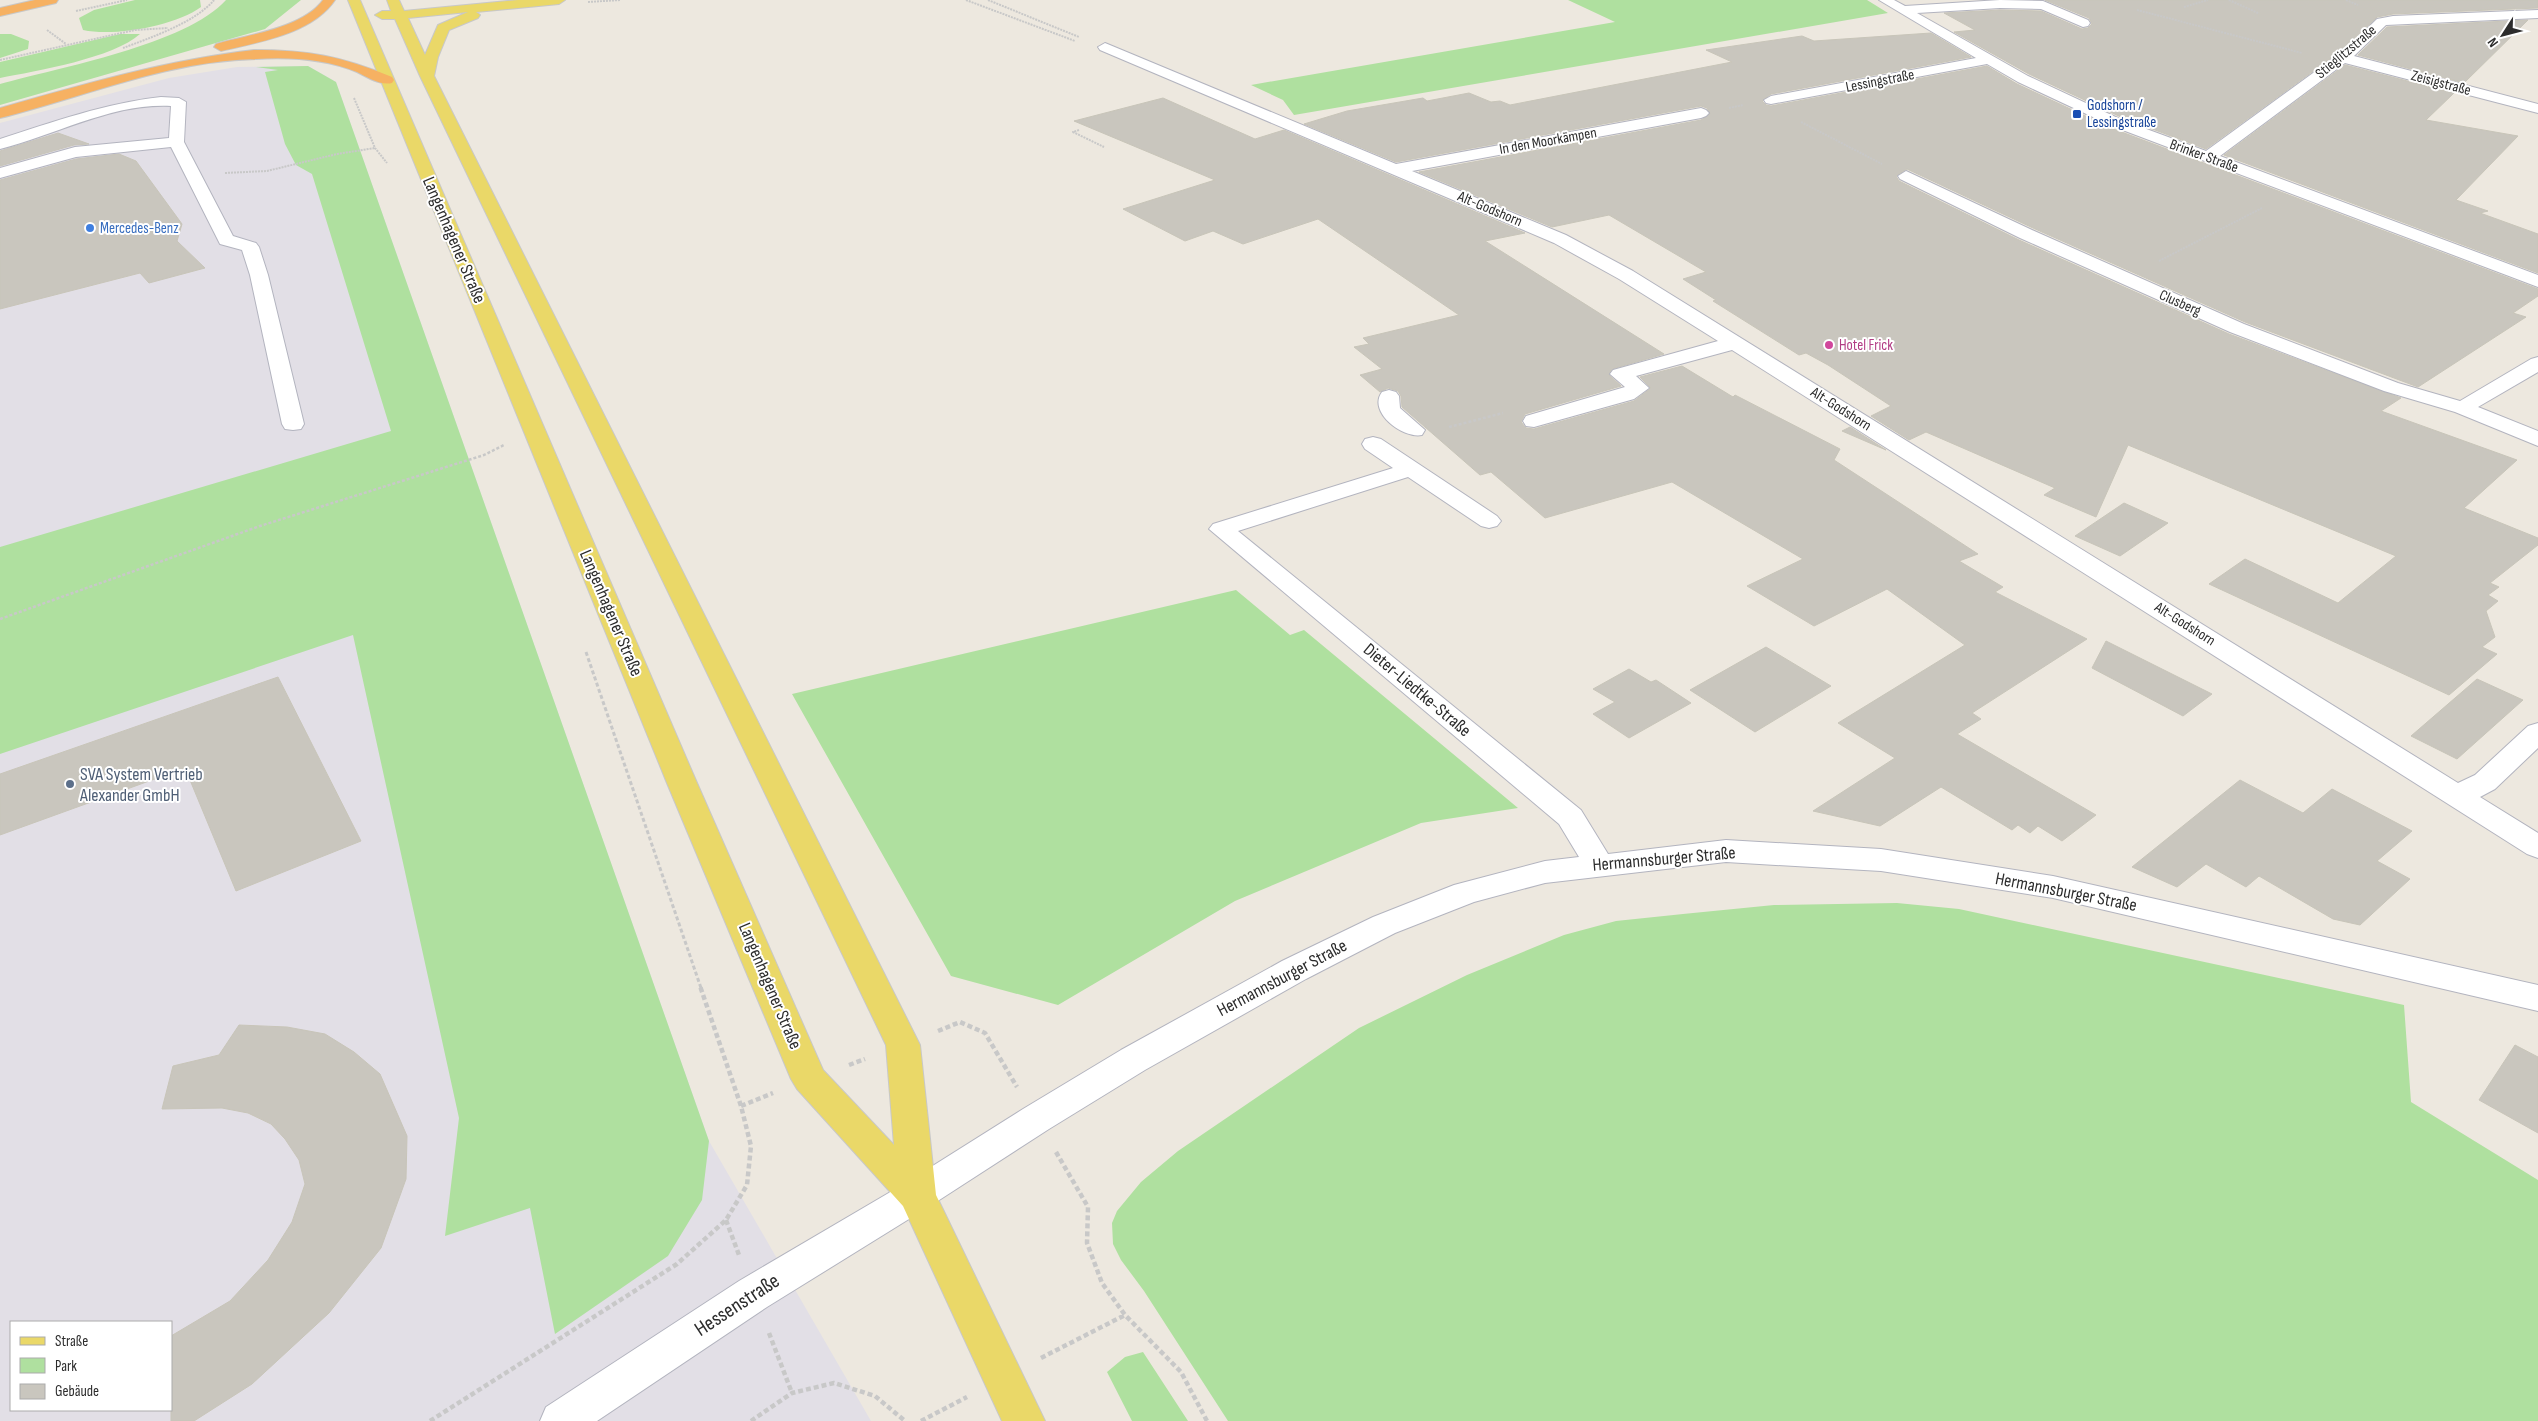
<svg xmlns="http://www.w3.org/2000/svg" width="2538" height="1421" font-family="'Sofia Sans Condensed',sans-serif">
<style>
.industrial{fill:#e2dfe6;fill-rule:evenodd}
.green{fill:#afe09f}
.building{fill:#c9c6be;stroke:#c8c5b9}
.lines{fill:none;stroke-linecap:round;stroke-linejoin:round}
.minor-casing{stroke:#b3b4bf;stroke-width:2}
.major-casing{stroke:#c8c8c8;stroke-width:2}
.highway-casing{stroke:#c8c8c8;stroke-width:2}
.path-far3{stroke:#c8c8c8;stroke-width:2;stroke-dasharray:2 1;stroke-linecap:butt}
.path-far2{stroke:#c8c8c8;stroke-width:2.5;stroke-dasharray:3 2;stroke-linecap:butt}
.path-far1{stroke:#c8c8c8;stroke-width:3;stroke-dasharray:4 2.5;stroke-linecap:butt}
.path{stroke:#c8c8c8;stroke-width:4.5;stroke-dasharray:5 3;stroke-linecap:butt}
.minor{fill:#fff;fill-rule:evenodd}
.major{fill:#ead868;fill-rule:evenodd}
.highway{fill:#f6b162;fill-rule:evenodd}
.transit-dot{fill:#1a4fb4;stroke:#fff;stroke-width:2}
.shop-dot{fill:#3f7fe0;stroke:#fff;stroke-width:2}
.hotel-dot{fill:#d1479c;stroke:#fff;stroke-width:2}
.service-dot{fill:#5c6f8a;stroke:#fff;stroke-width:2}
.labels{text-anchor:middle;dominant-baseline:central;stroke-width:4;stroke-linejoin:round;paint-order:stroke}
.far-street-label{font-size:15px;fill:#2c2c2c;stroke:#fff}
.far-transit-label{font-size:15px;fill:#164399;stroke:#fff;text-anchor:start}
.far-shop-label{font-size:15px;fill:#366cbe;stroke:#fff;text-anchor:start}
.far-hotel-label{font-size:15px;fill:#b23c85;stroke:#fff;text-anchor:start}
.street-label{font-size:18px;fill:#2c2c2c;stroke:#fff}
.service-label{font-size:18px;fill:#4e5e75;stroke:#fff;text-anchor:start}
.near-street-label{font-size:21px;fill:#2c2c2c;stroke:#fff}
</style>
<rect width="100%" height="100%" fill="#ede8df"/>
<path class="industrial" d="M308,66L336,82L709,1141L871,1421H0V123L169,78L237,67ZM11,1322H171V1410H11Z"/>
<path class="green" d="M135,0H200L201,7C175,26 114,37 83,30L79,18L94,10Z
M226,0H301L265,29L0,105V84C58,68 187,44 226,0Z
M1568,0H1867L1888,13L1294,115L1283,100L1251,85L1615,22Z
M0,34H11L29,41L28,49L0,58Z
M120,34H140C114,58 36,71 0,78V62Z
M308,66L336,82L709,1141L702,1200L668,1256L555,1334L530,1208L445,1236L459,1118L353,635L0,754V547L391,431L312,174L296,165L285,144L265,72L278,70L256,67Z
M1236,590L1290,635L1304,630L1518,808L1421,823L1235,901L1058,1005L951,976L792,694Z
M1897,903L1959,909L2404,1005L2411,1102L2538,1180V1421H1228L1144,1291L1121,1260L1113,1244L1112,1223L1117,1211L1141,1182L1178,1151L1359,1028L1467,975L1564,935L1616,921L1683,914L1774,905Z
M1143,1352L1188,1421H1132L1107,1372L1125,1357Z"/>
<path class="building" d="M2045,0H2538V8L2393,14L2377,17L2345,48L2206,149L2123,118L2029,74L1954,32L1975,30L1944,13L2000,10L2041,11L2082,29L2088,28L2092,24L2089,18Z
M2528,20L2464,83L2358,55L2387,27Z
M1931,33L1971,57L1771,94L1762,101L1766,105L1771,106L1987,66L2017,84L2111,128L2538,289V296L2513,313L2526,317L2418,387L2245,322L2033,228L1907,169L1896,176L1899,181L2019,240L2229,334L2401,398L2381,411L2517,460L2464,508L2538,538V545L2490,583L2499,587L2488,595L2498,601L2486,611L2495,637L2482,647L2497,654L2449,695L2209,584L2245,559L2338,603L2396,556L2128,445L2096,517L2044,495L2055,488L1926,432L1909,440L1871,416L1891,406L1828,365L1806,353L1799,355L1713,301L1716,300L1683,279L1706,272L1609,215L1552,227L1419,172L1701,120L1710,114L1707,108L1701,106L1396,162L1304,124L1347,111L1423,98L1427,101L1469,93L1491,102L1500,101L1510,105L1732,62L1706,50L1802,36L1814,41Z
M2345,65L2454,93L2426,120L2518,136L2456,200L2488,211L2480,213L2538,234V273L2224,155Z
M1163,98L1255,139L1284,130L1525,233L1485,241L1664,354L1612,369L1609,375L1621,386L1525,414L1521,422L1526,428L1534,429L1634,401L1651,388L1640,377L1682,366L1733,397L1735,395L1840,449L1834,460L1978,554L1959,561L2003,587L1995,592L2087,639L1972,713L1981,719L1957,734L2096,815L2062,841L2038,826L2030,833L2018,825L2012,830L1941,787L1880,826L1813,811L1895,758L1838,723L1965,645L1887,589L1814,626L1747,586L1803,559L1672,482L1545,518L1491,472L1480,475L1402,407L1401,396L1398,391L1388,388L1380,392L1360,375L1382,369L1354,347L1369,344L1363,338L1459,315L1318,219L1243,244L1213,231L1185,241L1123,209L1215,180L1074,121Z
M58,133L89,144L74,145L0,166V151Z
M119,154L136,161L182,224L177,241L205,268L149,283L140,273L0,309V180L76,159Z
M1850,427L1886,450L1842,431Z
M2124,503L2168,523L2120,556L2075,536Z
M2106,641L2212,694L2183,716L2092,668Z
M1766,647L1831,686L1755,732L1690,690Z
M1629,669L1651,682L1656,680L1691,703L1629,738L1593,714L1615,702L1593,689Z
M278,677L361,841L236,891L185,768L0,835V774Z
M2477,679L2523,700L2457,759L2411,736Z
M2240,780L2303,813L2332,789L2412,831L2377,861L2410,879L2360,925L2333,919L2259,876L2246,887L2206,864L2177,887L2132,867Z
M239,1025L287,1027L325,1034L354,1052L380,1074L407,1136L406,1179L381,1248L329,1313L252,1384L194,1421H171V1336L230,1301L268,1260L292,1222L305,1184L299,1160L285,1139L271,1124L248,1113L222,1108L162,1109L173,1066L219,1055Z
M2515,1045L2538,1057V1133L2479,1100Z"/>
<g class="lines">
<g class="minor-casing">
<path id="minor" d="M1879,0H1894L1905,6L2000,0L2043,1L2088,20L2090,23L2088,26L2083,27L2041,9L2000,8L1917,13L2028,76L2122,120L2206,151L2346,49L2377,19L2393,16L2538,10V18L2386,25L2354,56L2538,104V113L2345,63L2220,156L2538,275V287L2112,126L2018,82L1987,64L1771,104L1766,103L1764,100L1771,96L1976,58Z
M1105,43L1396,164L1701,108L1706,110L1709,113L1706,116L1701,118L1412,171L1566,235L1633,271L2458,783L2475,775L2528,726L2538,723V748L2495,789L2480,797L2538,833V858L2527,854L1732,350L1636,376L1649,388L1634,399L1534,427L1526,426L1523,421L1526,416L1625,387L1610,374L1613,370L1718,341L1619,279L1554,243L1100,50L1098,47Z
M161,97L179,98L186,102L184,142L233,236L256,243L259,247L268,275L304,424L301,429L293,430L285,429L282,424L250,275L242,250L220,244L171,147L76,157L0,178V168L75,147L169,138L171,106C112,103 56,135 0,149V139C53,122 106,103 161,97Z
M1906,171L2032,230L2244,324L2398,383L2460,401L2531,359L2538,357V372L2478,407L2538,431V446L2455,412L2384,391L2230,332L2020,238L1900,179L1898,176Z
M1389,390L1396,392L1399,396L1400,408L1425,430L1422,435C1403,439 1367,412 1382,392Z
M1373,437L1381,439L1497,516L1501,521L1497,526L1489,528L1481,526L1408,477L1238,531L1581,810L1608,854L1726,840L1881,849L2053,876L2538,985V1011L2053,898L1881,871L1726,862L1545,883L1474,902L1395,933L1306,979L1145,1070L1049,1129L930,1206L767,1307L597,1421H540L546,1407L739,1281L904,1184L1023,1109L1121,1050L1282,961L1373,917L1454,885L1545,861L1579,857L1559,824L1209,529L1213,524L1393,468L1365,449L1362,444L1365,439Z"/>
</g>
<g class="major-casing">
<path id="major" d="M348,0H360L697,783L823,1070L894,1145L886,1045L420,76L395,19H382L375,15L382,11H391L387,0H399L404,11L518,0H565L559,4L476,12L480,15L478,18L449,30L438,57L434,76L920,1045L936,1195L1045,1421H1002L903,1206L797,1089L791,1079L667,783ZM468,12L438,25L425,55L408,18Z"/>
</g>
<g class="highway-casing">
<path id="highway" d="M35,0H58L56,3L0,16V8Z
M323,0H335C312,34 259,42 221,51L214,47L216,44C247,35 303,28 323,0Z
M254,50C309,50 341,56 392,77L394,80L392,83C381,86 367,77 357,72C325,59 290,57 256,59C167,61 84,97 0,118V108C84,84 167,60 254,50Z"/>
</g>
<path class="path-far3" d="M966,0L1075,41
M988,0L1079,37
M2229,0L2258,13
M2346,0L2358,5
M588,2L620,0
M2184,7L2208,0
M2137,10L2302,53
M76,11L127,0
M47,30L66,44
M123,48C150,38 196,22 214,0
M0,60L135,30L168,28
M354,98L375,148L387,163
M1729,108L1743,105
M1801,122L1882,164
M1079,130L1073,132L1104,147
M225,173L267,171L337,154L375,148
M2159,261L2262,208"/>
<path class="path-far2" d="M1449,427L1503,413
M0,619L260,526L484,455L504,445"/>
<path class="path-far1" d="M586,652L701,988"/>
<path class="path" d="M938,1031L960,1022L985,1033L1017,1087
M849,1065L865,1059
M741,1106L773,1093
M1056,1152L1088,1207L1087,1243L1102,1283L1125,1315L1181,1372L1207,1421
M726,1220L739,1255
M769,1333L792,1393
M1041,1358L1125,1315
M430,1421L677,1264L726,1220L747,1185L751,1146L741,1106L700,986
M751,1421L792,1393L834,1383L875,1396L905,1421
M921,1421L967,1397"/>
<use href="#minor" class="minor"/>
<use href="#major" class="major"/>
<use href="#highway" class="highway"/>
</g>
<rect class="transit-dot" x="2072" y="109" width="10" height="10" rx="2.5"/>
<circle class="shop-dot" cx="90" cy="228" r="5"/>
<circle class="hotel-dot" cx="1829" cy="345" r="5"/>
<circle class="service-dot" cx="70" cy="784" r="5"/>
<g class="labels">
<g class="far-street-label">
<text transform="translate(2346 52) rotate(-40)">Stieglitzstraße</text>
<text transform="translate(1880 81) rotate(-11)">Lessingstraße</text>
<text transform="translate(2441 83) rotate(15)">Zeisigstraße</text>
<text transform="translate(1548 141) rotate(-10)">In den Moorkämpen</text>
<text transform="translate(2204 156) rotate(20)">Brinker Straße</text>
<text transform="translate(1490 209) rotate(23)">Alt-Godshorn</text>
<text transform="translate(2180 303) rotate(24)">Clusberg</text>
<text transform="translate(1841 409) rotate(32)">Alt-Godshorn</text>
<text transform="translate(2185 624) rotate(32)">Alt-Godshorn</text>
</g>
<g class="far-transit-label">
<text x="2087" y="105">Godshorn /<tspan x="2087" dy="17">Lessingstraße</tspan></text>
</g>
<g class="far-shop-label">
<text x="100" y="228">Mercedes-Benz</text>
</g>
<g class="far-hotel-label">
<text x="1839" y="345">Hotel Frick</text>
</g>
<g class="street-label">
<text transform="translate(454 240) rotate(67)">Langenhagener Straße</text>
<text transform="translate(611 613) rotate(67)">Langenhagener Straße</text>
<text transform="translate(1417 690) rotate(40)">Dieter-Liedtke-Straße</text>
<text transform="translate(1664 859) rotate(-5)">Hermannsburger Straße</text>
<text transform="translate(2066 892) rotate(11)">Hermannsburger Straße</text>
<text transform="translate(1282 978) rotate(-28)">Hermannsburger Straße</text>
<text transform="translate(770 986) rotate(67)">Langenhagener Straße</text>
</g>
<g class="service-label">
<text x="80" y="774">SVA System Vertrieb<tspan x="80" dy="21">Alexander GmbH</tspan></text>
</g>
<g class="near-street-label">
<text transform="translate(737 1305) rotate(-33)">Hessenstraße</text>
</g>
</g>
<rect x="10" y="1321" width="162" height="90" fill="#ffffff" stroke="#ababab"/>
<rect x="20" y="1337" width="25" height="8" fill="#ead868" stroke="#ababab"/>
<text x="55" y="1346" font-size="15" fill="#2c2c2c">Straße</text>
<rect x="20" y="1358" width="25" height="15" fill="#afe09f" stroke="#ababab"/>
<text x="55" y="1371" font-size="15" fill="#2c2c2c">Park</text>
<rect x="20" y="1384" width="25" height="15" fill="#c9c6be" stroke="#ababab"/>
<text x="55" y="1396" font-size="15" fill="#2c2c2c">Gebäude</text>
<g transform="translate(2503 35) rotate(234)" stroke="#ffffff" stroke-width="4" paint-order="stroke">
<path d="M0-4L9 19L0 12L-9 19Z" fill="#2c2c2c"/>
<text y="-8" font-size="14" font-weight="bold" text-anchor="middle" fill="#2c2c2c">N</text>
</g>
</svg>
